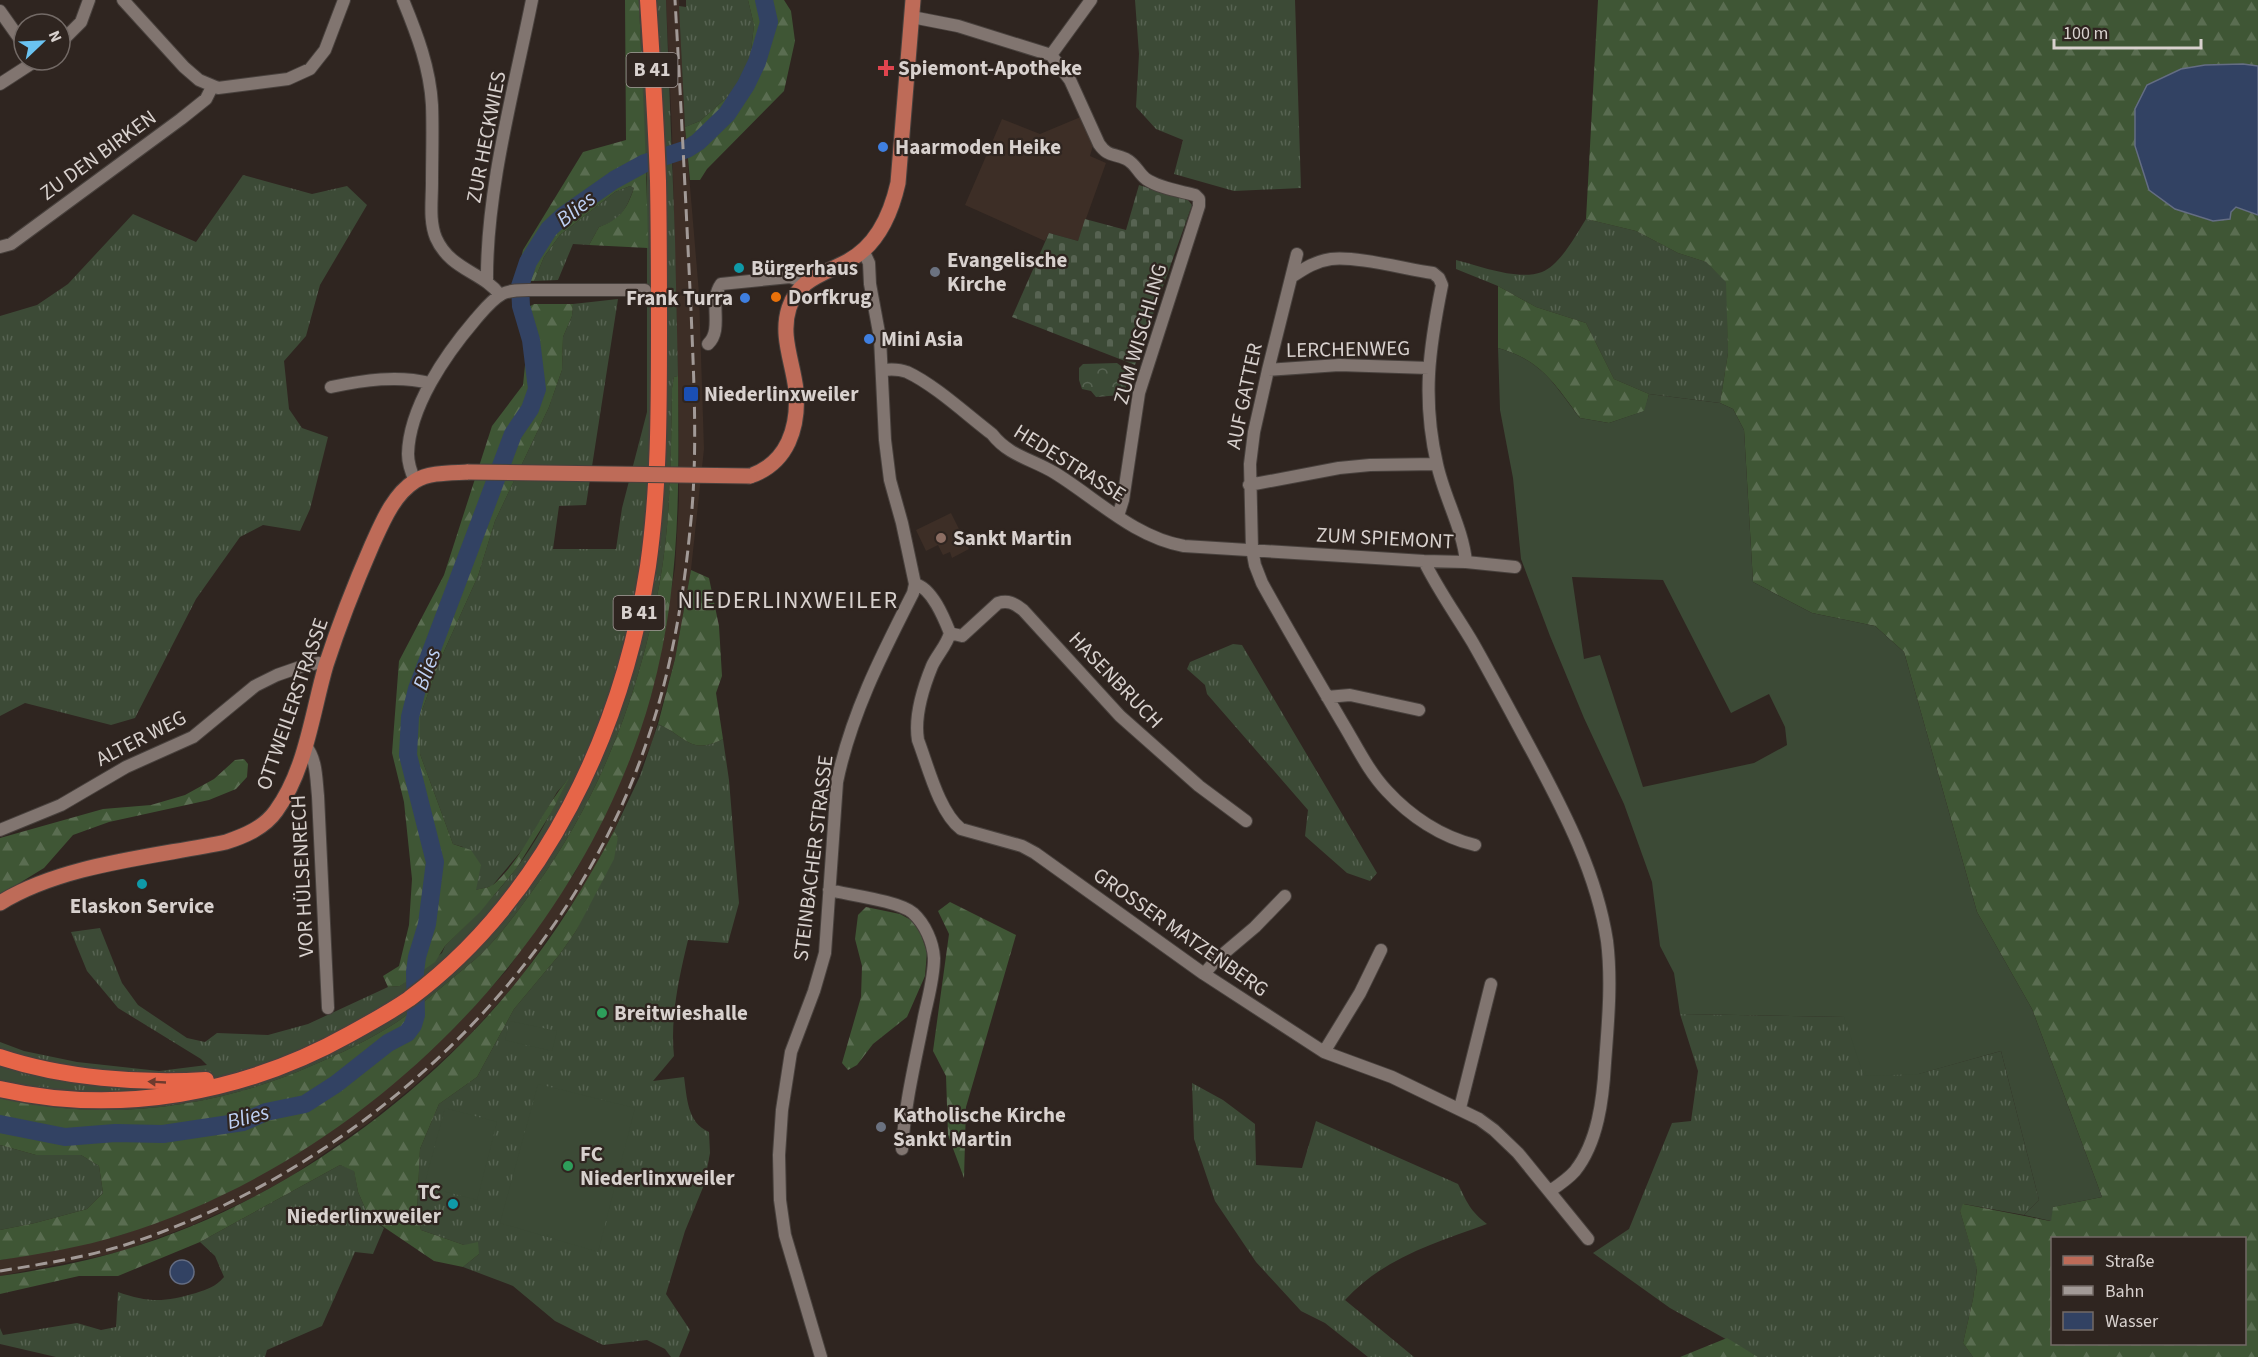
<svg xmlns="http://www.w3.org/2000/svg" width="2258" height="1357" font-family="'Source Sans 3',sans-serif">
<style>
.built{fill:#3d2e26}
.grass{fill:url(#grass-tufts)}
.forest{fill:url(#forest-firs);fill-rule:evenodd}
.cemetery{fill:url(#cemetery-stones)}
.park{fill:url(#park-crowns)}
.garden{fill:#3c4a36;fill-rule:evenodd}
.water{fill:#324263;stroke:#646d83;stroke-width:1.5}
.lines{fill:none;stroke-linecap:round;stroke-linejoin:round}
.river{stroke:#324263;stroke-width:18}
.minor-casing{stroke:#48413d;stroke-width:14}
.major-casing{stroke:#48413d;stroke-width:17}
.highway-casing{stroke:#48413d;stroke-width:19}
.minor{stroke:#817570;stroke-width:12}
.major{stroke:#be6b58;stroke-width:15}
.highway{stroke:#e66548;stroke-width:16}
.rail{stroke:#a29a97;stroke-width:3;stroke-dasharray:12 6;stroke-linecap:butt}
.major-bridge-casing{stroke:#48413d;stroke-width:17;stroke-linecap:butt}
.major-bridge{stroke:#be6b58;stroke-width:15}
.oneway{fill:#6f3b2e}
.health-dot{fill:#e0444e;stroke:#2f2520;stroke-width:2}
.shop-dot{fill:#3f7fe0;stroke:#2f2520;stroke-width:2}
.culture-dot{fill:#0f9aa8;stroke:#2f2520;stroke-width:2}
.worship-dot{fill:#6b7280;stroke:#2f2520;stroke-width:2}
.food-dot{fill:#e8710a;stroke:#2f2520;stroke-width:2}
.transit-dot{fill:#1a4fb4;stroke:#2f2520;stroke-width:2}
.education-dot{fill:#8d6e63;stroke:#2f2520;stroke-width:2}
.leisure-dot{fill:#2e9e5b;stroke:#2f2520;stroke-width:2}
.labels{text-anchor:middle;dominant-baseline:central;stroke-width:4.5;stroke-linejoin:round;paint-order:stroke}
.shield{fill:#2f2520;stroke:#a59d9a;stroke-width:1.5}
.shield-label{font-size:20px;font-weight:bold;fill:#d8d1ce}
.poi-label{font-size:21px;font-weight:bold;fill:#d8d1ce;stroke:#2f2520;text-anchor:start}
.street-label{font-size:21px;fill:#d8d1ce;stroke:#2f2520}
.water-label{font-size:22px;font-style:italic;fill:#bfd1f5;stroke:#2f2520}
.quarter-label{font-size:24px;letter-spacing:1.5px;fill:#d8d1ce;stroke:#2f2520}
</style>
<defs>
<pattern id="grass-tufts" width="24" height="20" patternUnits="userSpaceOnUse" patternTransform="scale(1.5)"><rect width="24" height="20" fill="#3c4a36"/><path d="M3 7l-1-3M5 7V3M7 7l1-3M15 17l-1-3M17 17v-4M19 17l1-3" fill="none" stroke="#576352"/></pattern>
<pattern id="forest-firs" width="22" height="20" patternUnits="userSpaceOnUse" patternTransform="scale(1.5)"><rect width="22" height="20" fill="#3f5635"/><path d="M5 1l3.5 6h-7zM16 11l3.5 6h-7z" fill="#5a6d51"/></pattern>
<pattern id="cemetery-stones" width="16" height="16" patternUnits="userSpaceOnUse" patternTransform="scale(1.5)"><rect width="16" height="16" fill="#3c4a36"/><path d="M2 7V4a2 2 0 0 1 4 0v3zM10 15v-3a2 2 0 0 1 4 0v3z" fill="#576352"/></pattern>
<pattern id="park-crowns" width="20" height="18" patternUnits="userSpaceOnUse" patternTransform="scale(1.5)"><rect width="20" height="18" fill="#3c4a36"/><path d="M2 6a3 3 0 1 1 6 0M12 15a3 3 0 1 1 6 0" fill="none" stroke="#576352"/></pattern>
</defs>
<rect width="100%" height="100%" fill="#2f2520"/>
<path class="built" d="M666,0H679L685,127L699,293L704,449L691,570L675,659L652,742L614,831L587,882L519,980L466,1039L413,1087L367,1124L293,1175L252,1198L193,1225L126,1250L101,1256L0,1276V1260L71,1247L121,1235L187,1211L218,1197L285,1161L376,1098L454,1028L507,970L574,874L600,824L625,770L651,695L660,656L675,568L679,500V431L672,132Z
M1083,116L1094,142L1090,156L1106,163L1078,241L1049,233L1045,241L965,205L1002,119L1040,134Z
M951,513L969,549L952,558L950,552L943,555L938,545L926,551L916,530Z"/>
<path class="grass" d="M639,0H666L675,239L678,376L674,377L672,388C671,452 671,518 660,581C640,693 600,798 533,890C518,911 501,934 483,952C472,963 459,972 448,982C429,998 410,1014 389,1027C360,1045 328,1059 297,1072C203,1110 99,1121 0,1098V1042L24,1051L77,1062L159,1071L207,1065L201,1059L118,1008L87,971L71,932L100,928L122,983L138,1005L187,1038L205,1042L217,1033L268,1035L308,1024L388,987L400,986L442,953L445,946C470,922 494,897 515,870C536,843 552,811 567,781L557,792L527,844L492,886L476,890L463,847L453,844L420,754V716L441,658L478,576L495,521L549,407L562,370L563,337L572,316L573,304L618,299L586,505L559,506L553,549H616L622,508L647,412V179L644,144Z
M686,0H748L754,25L749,68L732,93L700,121L685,127L679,6L686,7Z
M1135,0H1295L1301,188L1234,191L1174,174L1183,140L1156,129L1136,107L1139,54Z
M243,175L312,194L347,186L367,205L320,285L306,336L284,361L289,409L302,428L328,437L310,509L300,531L263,525L240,537L196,599L135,718L111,725L25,703L0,716V316L37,305L68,284L133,214L196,242Z
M630,186L634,188C625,211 622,219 599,227L589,245L573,244L558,280L534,281L544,257L560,235L615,192Z
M1586,219L1636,231L1678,253L1706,262L1727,282L1728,353L1720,403L1649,394L1614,379L1586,323L1536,307L1498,286L1456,269V260C1480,266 1518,281 1542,272C1560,265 1576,235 1586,219Z
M1233,644L1242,645L1377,873L1370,881L1347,873L1305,836L1308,810L1207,694L1205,685L1187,669L1190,662Z
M658,724C686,736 690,756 723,739L729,780L739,903L728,943L688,940C679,977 670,1018 674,1056L653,1081L684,1077C687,1097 687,1123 709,1132L710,1153L704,1185L685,1231L666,1294L690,1330L679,1357H671L665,1349L647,1340L603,1345L555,1321L513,1286L463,1267L479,1254L464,1245L421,1230L417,1214L420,1149L439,1104L477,1077L514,1009L560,954L576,931L618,837L614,831L640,776Z
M1680,1014L1845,1017L1918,1074L2001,1051L2039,1200L2024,1215L1964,1204L1960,1211L1977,1268L1973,1299L1963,1343L1973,1357H1758L1670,1308L1593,1253L1629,1229L1672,1123L1691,1121L1698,1071Z
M1192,1083L1223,1100L1255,1124L1256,1165L1302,1168L1316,1121L1458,1184C1467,1202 1470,1211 1487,1224C1435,1243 1383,1258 1345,1300L1414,1357H1368L1325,1323L1301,1311L1256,1262L1215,1201L1194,1139Z
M0,1145L36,1155H81L99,1166L103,1193L87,1209L35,1223L0,1230Z
M340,1165L354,1170L358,1192L369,1217L384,1228L373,1254L355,1252L322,1326L267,1350L265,1357H56L0,1344V1328L3,1335L77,1323L101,1330L116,1327L118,1292C149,1303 165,1302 196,1293C208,1289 215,1287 224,1277L215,1256L200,1242Z"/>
<path class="forest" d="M625,0H639C642,83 647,165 648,248L589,245L599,227C620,219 626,211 634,188L630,186L615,192L560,235L544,257L534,281H515L523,250L583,152L626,140Z
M748,0H784L791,11L795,41L784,91L707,169L700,180H690L685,127L700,121L732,93L749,68L754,25Z
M1598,0H2258V66C2232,63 2207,64 2181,69L2231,212L2236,207L2258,215V1357H1973L1963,1343L1973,1299L1977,1269L1960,1211L1963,1204L2050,1221L2052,1207L2102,1197L2032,1009L1977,912L1904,652L1875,626L1812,613L1753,582L1744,430L1733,409L1720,403L1728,353L1726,282L1706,262L1678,253L1636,231L1586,219ZM2052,1238H2244V1344H2052Z
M1498,286L1536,307L1586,323L1614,379L1649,394L1645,411L1609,423L1580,418C1555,384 1541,360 1498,348Z
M534,304H573L572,316L563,337L562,370L549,407L495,521L478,576L441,658L420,716V754L453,844L471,850L481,865L476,890C482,888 489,888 494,884C526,855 541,810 569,778L551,813L516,869L480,912L445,946L435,962L400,986L388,987L383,976L399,966L409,925L412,879L404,802L392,753L399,661L444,575L492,426L523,385L527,345L518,319L525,309Z
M678,376C679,487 681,587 651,696C582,943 366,1160 121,1235C82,1247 41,1254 0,1260V1230L35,1223L87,1209L103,1193L99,1166L81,1155H36L0,1145V1098C100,1121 203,1110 297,1072C328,1059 360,1045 389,1027C410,1014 429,998 448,982C459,972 472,963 483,952C501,934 518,911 533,890C600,798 640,693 660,581C671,518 671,452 672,388L674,377Z
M691,570L709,578L719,626L722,676L716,693L723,739C690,756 686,736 658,724L675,659Z
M244,759L248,764L247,777L236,789L209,800L109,822L73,835L44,868L0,895V838L103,809L151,805L185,795L214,779L235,760Z
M614,831L618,837L614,859L576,931L560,954L514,1009L477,1077L439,1104L420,1149L417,1214L421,1230L464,1245L478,1242L479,1254L463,1267L434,1261L369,1217L358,1192L354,1171L340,1165L200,1242L118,1276H79L0,1294V1276C42,1270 84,1262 124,1250C274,1206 422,1101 519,979C556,933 587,883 614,831Z
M950,902L1016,935L966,1107L964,1178L948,1135L946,1076L933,1051L949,934L938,911Z
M866,907L900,914L911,920L920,932L927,952L925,976L907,1017L873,1044L857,1065L848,1070L842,1063L861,997L862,966L855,939L858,915Z
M1727,1338L1758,1357H1680Z"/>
<path class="cemetery" d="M1139,185L1188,200L1192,205L1135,365L1012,317L1049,233L1078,241L1085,219L1126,230Z"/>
<path class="park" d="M1117,363L1125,369L1126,388L1121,395L1096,397L1091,391L1082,389L1079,380V368L1083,364Z"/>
<path class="garden" d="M1498,348C1543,361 1553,383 1580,418L1609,423L1644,411L1649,394L1720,403L1733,409L1744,430L1753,582L1812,613L1875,626L1904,652L1977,912L2032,1009L2102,1197L2053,1207L2051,1221L2024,1215L2039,1200L2001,1051L1919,1074L1864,1076L1844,1017L1680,1014L1674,973L1660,946L1652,882L1624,804L1584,718L1550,636L1521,559L1513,478L1500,410ZM1572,577L1663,580L1731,713L1769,694L1785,727L1787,745L1754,763L1643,787L1600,655L1584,659Z
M510,1021L557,1031L552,1051L505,1040Z
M538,1084L635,1108L598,1252L500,1223Z
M445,1108L497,1122L477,1200L424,1186Z"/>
<path class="water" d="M2243,64L2258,66V215L2236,207L2231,212L2230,219L2213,221L2175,209L2149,190L2135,146V109L2147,85L2181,69L2205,65Z
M170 1272a12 12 0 1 1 24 0a12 12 0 1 1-24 0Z"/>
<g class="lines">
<path class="river" d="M0,1124L65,1137L115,1133L163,1134L243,1122L266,1112L305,1104L336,1084L388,1043L407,1033L413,1025L416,1015L415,972L417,957L427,924L435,862L408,755L410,717L417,689L513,434L530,409L537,389L531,340L521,306L520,286L528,262L549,229L564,215L614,180L645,163L687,149L698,142L727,114L746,85L757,62L769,22L764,0"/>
<g class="minor-casing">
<path id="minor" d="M123,0L184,67L199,80L218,88L288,79L310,69L325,50L344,0
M403,0C417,34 430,68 432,105C433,131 432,157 432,183C432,201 429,221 436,238C450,270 483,272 500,295
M0,11L24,45
M912,17L958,26L1051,55L1070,80L1099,144C1108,157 1113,153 1126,159C1136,164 1138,173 1146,179C1159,188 1180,191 1195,195L1199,199V206L1139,393L1123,500L1118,516
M60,43L81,22L89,0
M1051,55L1091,0
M0,84L37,60
M0,247L11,244L181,119L206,99L212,87
M1297,254L1268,370L1254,432L1250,464L1252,549L1255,565L1262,583C1288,630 1315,676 1342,722C1356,745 1368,771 1387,791C1410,816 1441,837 1475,845
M1293,276C1305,268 1316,261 1331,259C1357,256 1405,269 1433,273L1439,278L1442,285C1429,349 1422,399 1437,464C1444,497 1463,529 1466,562
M487,282C486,190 514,90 532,0
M708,344C724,329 708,302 721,284L790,277L806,282
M883,370C891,369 899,369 907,372C935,385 967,415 992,434C1009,456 1032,459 1055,473C1097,499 1134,537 1184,546L1424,561L1466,562L1515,567
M1268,370L1339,365L1429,368
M331,387C364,380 398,375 430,383
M415,481C411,472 408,464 408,454C409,407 446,354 475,320C483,311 491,300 502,294C510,290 520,290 529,290H645
M1249,485L1339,468L1370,465L1437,464
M1424,561C1438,590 1457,616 1473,643C1494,680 1514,718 1534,755C1565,813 1597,875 1607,941C1612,981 1608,1023 1605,1063C1603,1099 1598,1142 1575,1171C1568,1179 1559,1185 1550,1191
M915,584C932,588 944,618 950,633C947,645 937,655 932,666C923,688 914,716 918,740C928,766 939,812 961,829L1022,846L1035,853L1204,974L1324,1052L1392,1077L1479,1119L1494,1130L1518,1153L1588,1239
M950,633L962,636L998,603C1008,600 1014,603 1023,610L1120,716L1199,786L1246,821
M1327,697L1350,695L1419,710
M305,745C317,759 316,778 318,796L328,1008
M0,830L61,805L126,767L193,737L255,686L277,675L300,667L318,663L327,664
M829,890C850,895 899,901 913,913C925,924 933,942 934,958C934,978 928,998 924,1017C915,1063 905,1102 902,1149
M1204,974L1216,960L1255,927L1285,896
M1324,1052L1360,993L1381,950
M1460,1108L1491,984
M821,1357L785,1235L780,1200L779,1155L782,1110L791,1052L814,991L825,953L837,782C851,714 882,654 913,593L915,584L902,523L890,480L885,440L880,338L870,284L869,263L863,250"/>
</g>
<g class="major-casing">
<path id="major" d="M750,476C788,463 799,427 796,390C793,362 780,336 789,308C798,279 824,274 848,261C878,245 891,214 898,183L913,0
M0,903C63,864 154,857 226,842C244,836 264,828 276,811C306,770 312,713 326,665C339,625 355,584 372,545C382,523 393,495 415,481C429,472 452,473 468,472"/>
</g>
<g class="highway-casing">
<path id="highway" d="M0,1057C63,1078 140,1084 206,1080
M0,1089C119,1116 245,1093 350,1034C370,1023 390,1012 409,999C545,898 623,730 648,566C659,489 659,410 659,332C659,282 659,232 658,181C656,121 652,60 648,0"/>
</g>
<use href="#minor" class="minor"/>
<use href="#major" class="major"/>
<use href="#highway" class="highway"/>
<path class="rail" d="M0,1271C43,1264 87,1257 128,1244C360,1168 571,973 648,738C671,671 683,601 690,530C698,457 694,383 691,310C686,207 681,103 675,0"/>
<g class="major-bridge-casing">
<path id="major-bridge" d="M468,472L750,476"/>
</g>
<use href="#major-bridge" class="major-bridge"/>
</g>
<defs><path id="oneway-solid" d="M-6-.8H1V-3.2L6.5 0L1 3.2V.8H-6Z" transform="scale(1.5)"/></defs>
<use class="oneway" href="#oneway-solid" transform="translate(157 1082) rotate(-177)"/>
<path class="health-dot" d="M883 59h6v6h6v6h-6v6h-6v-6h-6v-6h6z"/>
<g class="shop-dot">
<circle cx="883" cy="147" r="6"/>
<circle cx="745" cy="298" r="6"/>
<circle cx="869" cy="339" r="6"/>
</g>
<g class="culture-dot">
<circle cx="739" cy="268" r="6"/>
<circle cx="142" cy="884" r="6"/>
<circle cx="453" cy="1204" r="6"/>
</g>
<g class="worship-dot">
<circle cx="935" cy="272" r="6"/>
<circle cx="881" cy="1127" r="6"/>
</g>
<circle class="food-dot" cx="776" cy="297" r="6"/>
<rect class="transit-dot" x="683" y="386" width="16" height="16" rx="3"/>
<circle class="education-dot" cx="941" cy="538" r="6"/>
<g class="leisure-dot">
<circle cx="602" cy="1013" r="6"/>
<circle cx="568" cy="1166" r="6"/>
</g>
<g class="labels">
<g class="shield">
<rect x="626.5" y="53" width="51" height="34" rx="4.5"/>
<rect x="613.5" y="596" width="51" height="34" rx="4.5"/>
</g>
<g class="shield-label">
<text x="652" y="70">B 41</text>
<text x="639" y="613">B 41</text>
</g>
<g class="poi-label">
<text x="898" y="68">Spiemont-Apotheke</text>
<text x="895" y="147">Haarmoden Heike</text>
<text x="947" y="260">Evangelische<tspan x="947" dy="24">Kirche</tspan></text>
<text x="751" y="268">Bürgerhaus</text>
<text x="788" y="297">Dorfkrug</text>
<text x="733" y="298" text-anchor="end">Frank Turra</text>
<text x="881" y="339">Mini Asia</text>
<text x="704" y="394">Niederlinxweiler</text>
<text x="953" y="538">Sankt Martin</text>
<text x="142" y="906" text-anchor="middle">Elaskon Service</text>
<text x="614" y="1013">Breitwieshalle</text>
<text x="893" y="1115">Katholische Kirche<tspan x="893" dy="24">Sankt Martin</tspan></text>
<text x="580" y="1154">FC<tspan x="580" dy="24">Niederlinxweiler</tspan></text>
<text x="441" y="1192" text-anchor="end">TC<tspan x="441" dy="24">Niederlinxweiler</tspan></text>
</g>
<g class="street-label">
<text transform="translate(486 137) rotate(-79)">ZUR HECKWIES</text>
<text transform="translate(98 155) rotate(-36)">ZU DEN BIRKEN</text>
<text transform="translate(1140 334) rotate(-74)">ZUM WISCHLING</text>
<text transform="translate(1348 349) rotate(-1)">LERCHENWEG</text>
<text transform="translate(1244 396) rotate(-78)">AUF GATTER</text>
<text transform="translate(1070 463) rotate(32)">HEDESTRASSE</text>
<text transform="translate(1385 538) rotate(3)">ZUM SPIEMONT</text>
<text transform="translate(1116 680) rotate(46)">HASENBRUCH</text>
<text transform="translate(292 704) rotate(-71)">OTTWEILERSTRASSE</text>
<text transform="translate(141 738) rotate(-27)">ALTER WEG</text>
<text transform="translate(813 858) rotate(-83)">STEINBACHER STRASSE</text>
<text transform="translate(302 876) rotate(-93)">VOR HÜLSENRECH</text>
<text transform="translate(1181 932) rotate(35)">GROSSER MATZENBERG</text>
</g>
<g class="water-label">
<text transform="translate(576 209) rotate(-38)">Blies</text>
<text transform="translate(427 669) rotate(-70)">Blies</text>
<text transform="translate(248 1117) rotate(-15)">Blies</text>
</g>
<g class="quarter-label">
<text x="788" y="600">NIEDERLINXWEILER</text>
</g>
</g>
<rect x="2051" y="1237" width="195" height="108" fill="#2f2520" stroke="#736a66" stroke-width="1.5"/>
<rect x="2063" y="1256" width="30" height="9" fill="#be6b58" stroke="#736a66" stroke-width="1.5"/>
<text x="2105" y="1267" font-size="18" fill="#d8d1ce">Straße</text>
<rect x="2063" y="1286" width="30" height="9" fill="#a29a97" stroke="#736a66" stroke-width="1.5"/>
<text x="2105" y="1297" font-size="18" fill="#d8d1ce">Bahn</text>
<rect x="2063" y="1312" width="30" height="18" fill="#324263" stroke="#736a66" stroke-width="1.5"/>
<text x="2105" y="1327" font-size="18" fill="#d8d1ce">Wasser</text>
<g transform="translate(42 42) rotate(67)"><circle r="28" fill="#2f2520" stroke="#736a66" stroke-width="1.5"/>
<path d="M0-4.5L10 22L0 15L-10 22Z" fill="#6ac3f1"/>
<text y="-9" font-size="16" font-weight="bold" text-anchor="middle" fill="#d8d1ce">N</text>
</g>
<path d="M2054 39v9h147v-9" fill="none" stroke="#d8d1ce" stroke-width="3"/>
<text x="2063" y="39" font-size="18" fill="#d8d1ce" stroke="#2f2520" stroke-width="4.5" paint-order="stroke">100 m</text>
</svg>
